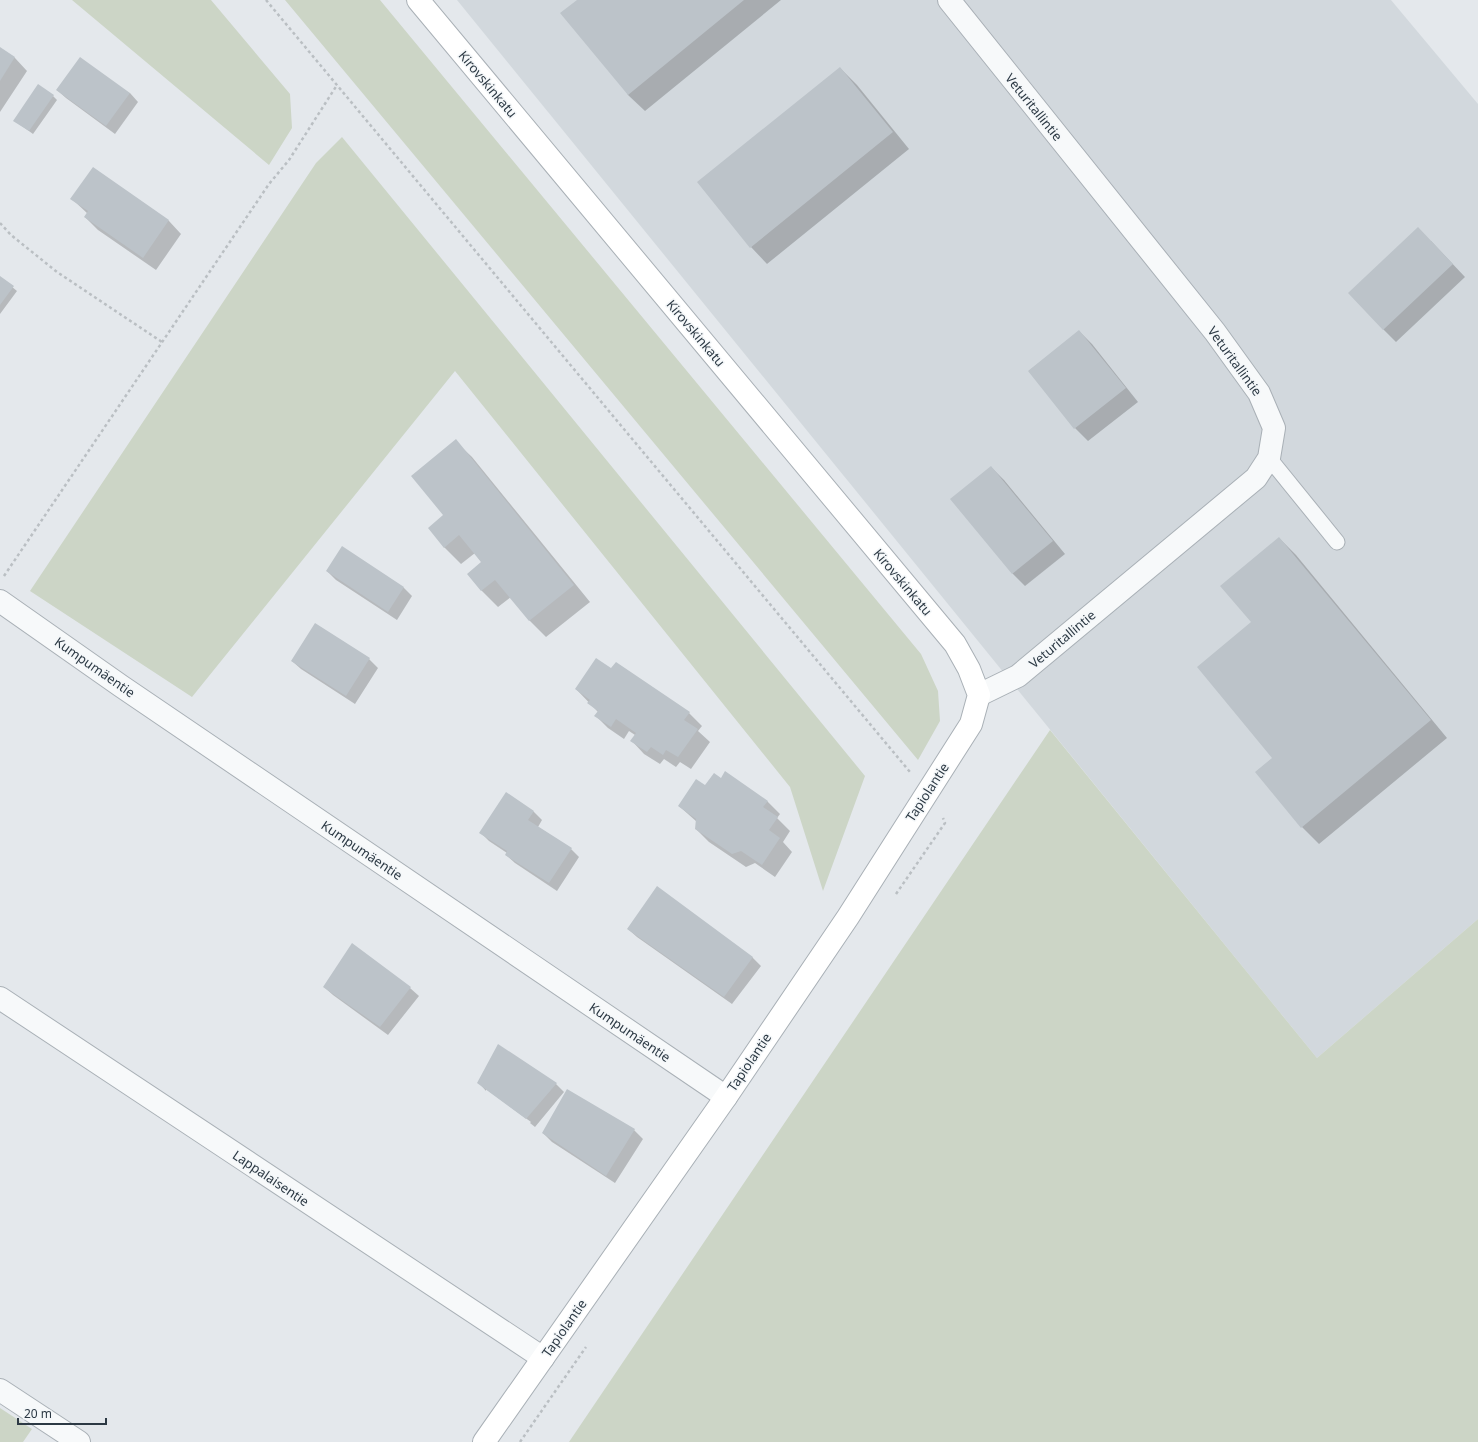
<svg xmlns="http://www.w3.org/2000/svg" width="1478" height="1442" font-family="'Noto Sans',sans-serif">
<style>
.built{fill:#d2d8dd}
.green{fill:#ccd5c6}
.shadow{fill:#0003}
.building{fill:#bcc3c9}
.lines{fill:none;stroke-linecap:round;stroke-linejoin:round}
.lane-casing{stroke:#a9b0b6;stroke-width:17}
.street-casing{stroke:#a9b0b6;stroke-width:24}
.secondary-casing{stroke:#a9b0b6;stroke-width:24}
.path{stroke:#babfc3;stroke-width:2.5;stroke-dasharray:3 3;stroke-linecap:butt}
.lane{stroke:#f7f9fa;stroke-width:15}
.street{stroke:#f7f9fa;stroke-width:22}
.secondary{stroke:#fff;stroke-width:22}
.labels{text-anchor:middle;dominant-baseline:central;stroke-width:3;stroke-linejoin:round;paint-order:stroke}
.street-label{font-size:13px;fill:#2c3944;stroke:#f4f7f9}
</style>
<rect width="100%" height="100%" fill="#e4e8ec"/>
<path class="built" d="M457,0H1391L1478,104V919L1317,1058Z"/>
<path class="green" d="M72,0H211L290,94L292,128L269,165Z
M285,0H380L921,654L938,691L940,721L918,760Z
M342,137L865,776L823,891L790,787L455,371L192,697L30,591L316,163Z
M1050,730L1317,1058L1478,919V1442H569Z
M0,1408L32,1429L23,1442H0Z"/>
<path class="shadow" d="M578,0H781L645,111L628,95Z
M0,48L15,58L27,71L0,112Z
M840,68L857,85L909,149L767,264L751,247Z
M57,90L130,93L138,102L115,134L66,98Z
M53,96L57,100L33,134L15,121Z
M93,168L169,221L181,234L156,270L98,230L85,217L88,214L72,199Z
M1431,241L1465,277L1396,342L1383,329Z
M0,277L17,291L0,314Z
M1079,331L1092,344L1138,402L1088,441L1075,428L1029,371Z
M455,441L472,457L590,602L546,637L529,620L511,597L498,607L482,591L468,574L482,563L475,553L461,564L444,547L445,515Z
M991,467L1004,480L1065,554L1025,586L1013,574L952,499Z
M1279,538L1296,555L1447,738L1319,844L1302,827L1256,772L1273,758L1252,622Z
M343,548L404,588L412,596L397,620L336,580L327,571Z
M369,659L378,668L355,704L301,669L292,661Z
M616,663L689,713L702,726L698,731L710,742L691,769L680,762L676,767L664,759L660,764L644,754L632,741L635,735L629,731L624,739L608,728L596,716L598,712L576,689L612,670Z
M721,779L767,801L780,814L777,818L790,831L783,842L792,852L775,877L755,863L746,867L709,842L696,829L697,822L679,806L706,787Z
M506,794L534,812L542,820L538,827L571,849L579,857L557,891L515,863L506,855L507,853L489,841L481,833Z
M628,929L752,957L761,966L732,1004L637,937Z
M353,945L410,988L419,996L388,1035L333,995L324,987Z
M479,1083L556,1084L564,1092L535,1127L530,1123L531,1122L486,1089V1091Z
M634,1130L643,1139L615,1183L552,1142L543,1133Z"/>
<path class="building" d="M577,0H744L628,95L560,13Z
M0,47L15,57L0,81Z
M80,57L130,93L106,126L56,90Z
M840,67L893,132L750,248L697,182Z
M38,84L54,95L29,131L13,121Z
M93,167L169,220L143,258L84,217L88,211L70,199Z
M1418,227L1453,264L1383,330L1348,293Z
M0,276L14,286L0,305Z
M1079,330L1126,388L1074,429L1028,371Z
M456,439L574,585L529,621L495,580L481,591L467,574L481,562L459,535L444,548L428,528L443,515L411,476Z
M991,466L1053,541L1012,574L950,499Z
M1279,537L1431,720L1301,828L1255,772L1272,758L1197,667L1251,622L1220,586Z
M342,546L404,587L388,612L326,571Z
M315,623L370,658L346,696L291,661Z
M596,658L611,668L616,662L690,712L684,720L698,729L678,757L666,750L663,755L651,747L647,752L630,741L636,733L616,719L611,727L594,716L598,711L587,703L590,700L575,689Z
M725,771L768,801L763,807L778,817L769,830L780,838L762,865L741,851L732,854L695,829L696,819L678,806L696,779L705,785L714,773L721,778Z
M506,792L534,811L528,820L572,848L549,883L505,855L507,851L479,833Z
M657,886L753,957L724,997L627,929Z
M352,943L411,987L380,1027L323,987Z
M498,1044L557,1083L526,1119L477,1083Z
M567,1089L635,1129L606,1176L542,1133Z"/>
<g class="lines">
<g class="lane-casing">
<path id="lane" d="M1269,458L1337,542"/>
</g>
<g class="street-casing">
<path id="street" d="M949,0L1215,332L1259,393L1274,428L1269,458L1256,478L1018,676L979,695
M0,601L121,686L726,1097
M0,998L543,1358
M0,1390L79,1442"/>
</g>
<g class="secondary-casing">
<path id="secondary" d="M418,0L955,644L969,669L979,695L971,724L848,917L726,1097L484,1442"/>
</g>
<path class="path" d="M266,0L910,772
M0,223L11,235L57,272L162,342
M4,576L269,184L289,160L337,85
M896,894L945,823L943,818
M520,1442L586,1347"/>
<use href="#lane" class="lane"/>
<use href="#street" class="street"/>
<use href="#secondary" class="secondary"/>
</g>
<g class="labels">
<g class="street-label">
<text transform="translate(488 84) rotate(50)">Kirovskinkatu</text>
<text transform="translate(1034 107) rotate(51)">Veturitallintie</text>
<text transform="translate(696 333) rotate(50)">Kirovskinkatu</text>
<text transform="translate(1235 361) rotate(54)">Veturitallintie</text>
<text transform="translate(903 582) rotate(50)">Kirovskinkatu</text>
<text transform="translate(1062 639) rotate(-40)">Veturitallintie</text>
<text transform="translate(95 667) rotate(35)">Kumpumäentie</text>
<text transform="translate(927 792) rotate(-57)">Tapiolantie</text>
<text transform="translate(362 850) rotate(34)">Kumpumäentie</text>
<text transform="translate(630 1032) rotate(34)">Kumpumäentie</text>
<text transform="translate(749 1062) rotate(-56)">Tapiolantie</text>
<text transform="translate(271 1178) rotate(34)">Lappalaisentie</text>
<text transform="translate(564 1328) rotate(-55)">Tapiolantie</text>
</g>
</g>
<path d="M18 1418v6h88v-6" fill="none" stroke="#2c3944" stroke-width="2"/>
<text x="24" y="1418" font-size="12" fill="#2c3944" stroke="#f4f7f9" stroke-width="3" paint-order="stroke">20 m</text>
</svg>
